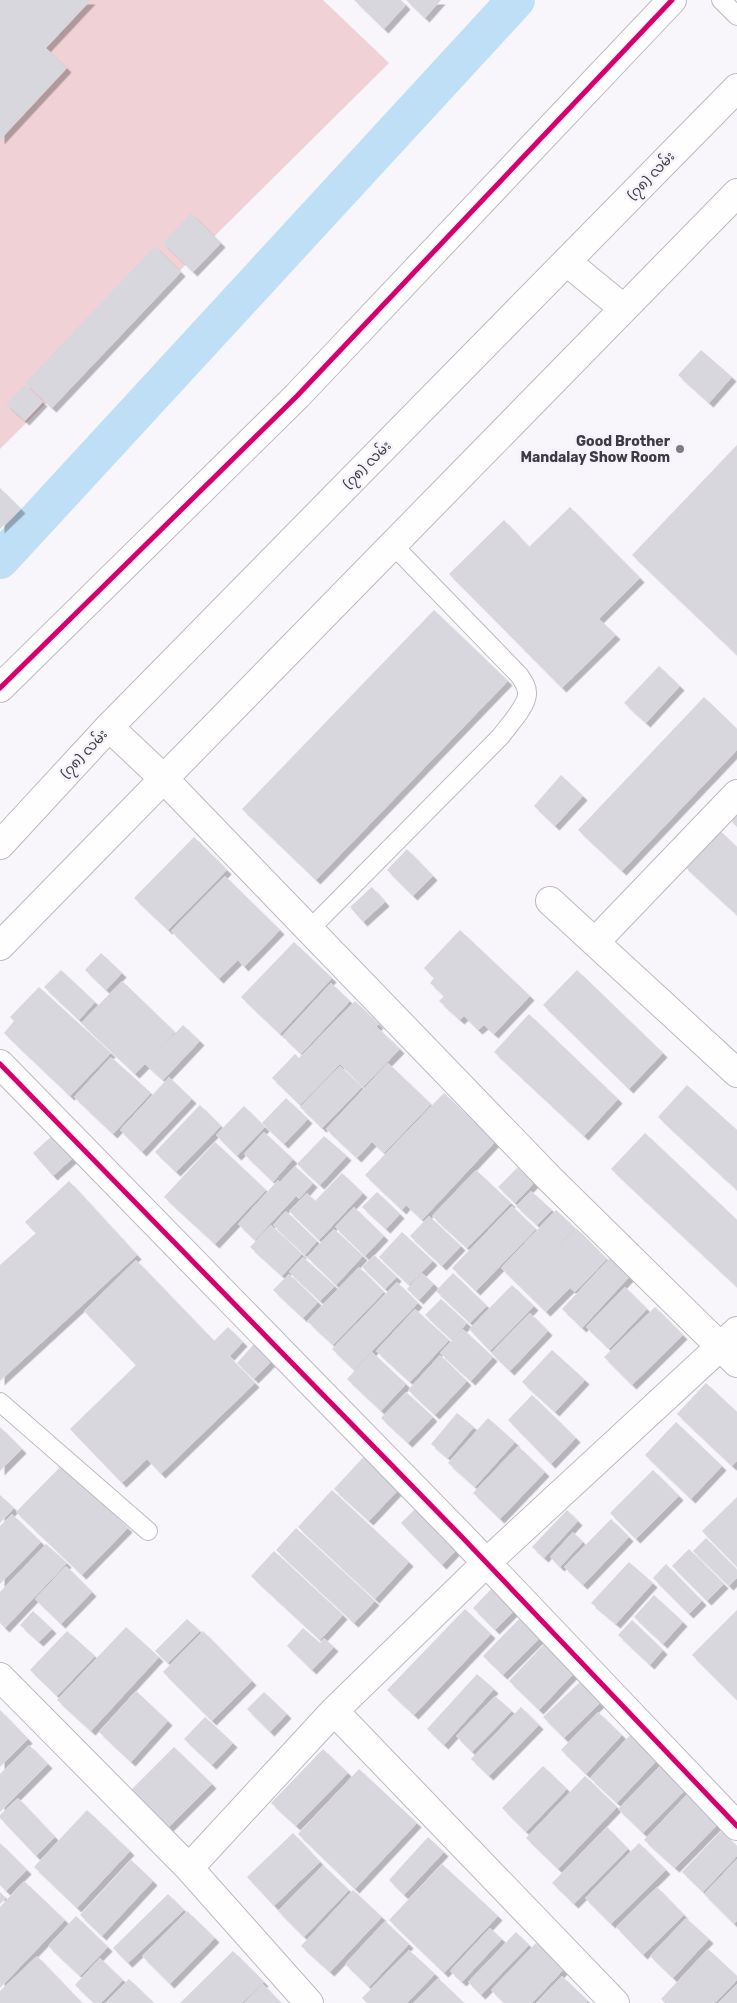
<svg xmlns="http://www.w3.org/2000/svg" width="737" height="2003" font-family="Rubik,'Noto Sans Myanmar',sans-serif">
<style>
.green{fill:#efd1d6}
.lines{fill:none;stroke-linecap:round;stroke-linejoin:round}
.canal{stroke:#bfdff7;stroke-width:38}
.building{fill:#d8d7dd;filter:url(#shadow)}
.lane-casing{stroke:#bdbac0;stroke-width:20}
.street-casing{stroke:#bdbac0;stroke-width:30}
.primary-casing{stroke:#bdbac0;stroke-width:30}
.highway-casing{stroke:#bdbac0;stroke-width:30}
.lane{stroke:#fefefe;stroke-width:18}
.street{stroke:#fefefe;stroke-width:28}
.primary{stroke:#fefefe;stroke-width:28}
.highway{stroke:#fefefe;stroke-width:28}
.cycleway-casing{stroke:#f7f3fd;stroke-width:8}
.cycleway{stroke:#d6006c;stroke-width:5}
.poi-dot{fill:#7f7c82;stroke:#f7f3fd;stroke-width:2}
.labels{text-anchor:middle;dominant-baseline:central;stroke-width:5;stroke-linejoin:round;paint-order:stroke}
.street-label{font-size:14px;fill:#3e3b41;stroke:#f7f3fd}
.poi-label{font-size:14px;font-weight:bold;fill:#3e3b41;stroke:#f7f3fd;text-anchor:end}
</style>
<defs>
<filter id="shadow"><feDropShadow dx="4.5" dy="4.5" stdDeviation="0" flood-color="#0004"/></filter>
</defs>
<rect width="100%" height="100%" fill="#f8f5fb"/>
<path class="green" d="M0,0H323L389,63L0,449Z"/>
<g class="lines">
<path class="canal" d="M0,560L516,0"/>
</g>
<path class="building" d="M0,0H91L46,48L67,68L0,140Z
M354,0H401L406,5L384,29Z
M406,0H441L425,18Z
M191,213L221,243L193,272L163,243Z
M155,246L181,272L52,408L25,383Z
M701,350L732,377L709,403L678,375Z
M24,385L43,402L25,421L6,404Z
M737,445V655L632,555Z
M0,488L21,509L0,529Z
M570,507L640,578L599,619L616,635L562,688L449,574L504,520L529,547Z
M434,610L508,681L316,880L242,809Z
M659,666L680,686L646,723L624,703Z
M704,697L737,729V750L622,871L578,830Z
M561,775L583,796L555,826L534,806Z
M737,809V826L728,818Z
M718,829L737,847V915L684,866Z
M194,837L227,870L168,930L134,898Z
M407,849L433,876L413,896L387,870Z
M225,876L280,930L244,967L238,960L219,979L171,931Z
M372,887L385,902L363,922L350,907Z
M460,930L530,996L494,1034L484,1025L478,1030L464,1016L460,1020L439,1001L444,996L430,983L434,978L424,968Z
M294,942L332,978L280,1034L241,997Z
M101,953L122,973L106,990L85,970Z
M61,970L95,1002L79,1020L44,987Z
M577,970L663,1053L629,1089L543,1005Z
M122,981L175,1032L155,1055L183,1025L200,1041L163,1080L145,1064L135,1074L81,1023Z
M331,983L350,1001L301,1054L282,1036Z
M39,987L111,1053L70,1096L4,1033L14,1021L10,1017Z
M355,1001L379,1024L300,1105L272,1078L295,1054L299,1058Z
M529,1014L618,1099L584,1136L494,1052Z
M377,1027L400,1049L363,1087L340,1064Z
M111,1057L151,1093L113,1134L74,1097Z
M388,1063L431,1104L384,1153L372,1142L357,1158L326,1129Z
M340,1066L362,1087L322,1128L300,1107Z
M169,1077L192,1099L142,1152L120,1130Z
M687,1085L737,1130V1190L658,1117Z
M444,1093L495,1142L422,1220L406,1205L402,1210L365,1175Z
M286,1098L308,1119L284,1144L262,1123Z
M200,1105L221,1126L176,1172L155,1152Z
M244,1106L265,1127L237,1156L216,1135Z
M264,1132L293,1159L273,1182L244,1154Z
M645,1133L737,1220V1287L611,1169Z
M53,1135L73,1158L53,1176L33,1153Z
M324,1136L347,1156L320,1185L297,1164Z
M215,1142L266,1190L215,1244L164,1197Z
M295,1166L313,1183L299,1199L296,1196L255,1240L238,1224L278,1180L280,1182Z
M518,1167L534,1183L515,1203L498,1187Z
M476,1170L511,1203L467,1248L432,1216Z
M342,1173L363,1193L319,1240L289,1211L307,1193L315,1201Z
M69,1181L137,1255L0,1381V1265L36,1233L25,1222Z
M531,1191L552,1210L537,1225L516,1206Z
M377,1192L400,1214L386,1229L362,1207Z
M512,1206L536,1229L476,1291L452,1268Z
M354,1207L384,1236L365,1256L335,1227Z
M556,1210L575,1228L526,1280L576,1228L607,1259L575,1292L570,1288L546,1312L501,1268Z
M286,1211L317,1241L305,1255L273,1225Z
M429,1216L461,1246L442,1266L410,1236Z
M271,1225L302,1254L282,1276L250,1247Z
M334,1229L363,1256L336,1285L307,1257Z
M402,1232L433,1261L409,1285L379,1257Z
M374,1255L397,1277L385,1289L362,1267Z
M303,1257L335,1286L320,1301L289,1272Z
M610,1258L630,1276L582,1328L562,1309Z
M136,1260L214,1341L228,1327L243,1342L230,1356L217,1344L255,1383L161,1474L147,1459L122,1483L70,1429L136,1365L84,1311Z
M359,1267L384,1292L333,1345L307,1321Z
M422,1273L434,1284L419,1300L407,1289Z
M453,1273L487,1306L470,1323L436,1291Z
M289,1274L318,1302L303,1318L273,1290Z
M397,1282L418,1303L354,1370L332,1349Z
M512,1285L534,1306L490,1351L469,1329Z
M625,1287L647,1309L609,1349L586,1327Z
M441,1299L467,1323L452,1340L425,1315Z
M655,1307L683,1335L632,1385L604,1357Z
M415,1309L449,1340L410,1382L376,1351Z
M530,1313L548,1331L510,1371L491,1353Z
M463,1329L493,1357L471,1381L440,1353Z
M255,1343L273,1360L254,1379L237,1363Z
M552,1350L585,1380L555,1412L522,1382Z
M372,1352L406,1384L381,1411L347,1379Z
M440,1355L467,1381L435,1415L408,1390Z
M706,1383L737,1412V1461L732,1466L677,1414Z
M406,1392L433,1417L408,1443L381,1418Z
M532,1395L576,1438L551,1464L508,1420Z
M457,1413L474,1427L448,1458L431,1444Z
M488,1418L515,1442L475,1487L448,1463Z
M676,1422L722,1466L691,1499L645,1455Z
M0,1427L22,1449L0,1471Z
M518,1446L545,1472L500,1519L473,1493Z
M369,1451L401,1487L369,1521L334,1489Z
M63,1464L128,1528L82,1575L16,1512Z
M653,1470L679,1496L636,1539L610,1513Z
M332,1490L409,1562L375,1599L298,1527Z
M0,1495L14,1508L0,1523Z
M737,1497V1567L702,1531Z
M421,1503L461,1545L442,1565L401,1523Z
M567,1510L578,1521L544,1558L532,1547Z
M12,1514L41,1542L0,1584V1526Z
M611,1519L629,1537L583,1585L564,1567Z
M296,1528L375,1601L354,1623L276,1550Z
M573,1532L583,1542L560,1567L550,1557Z
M706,1538L737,1570V1578L729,1586L693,1551Z
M46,1544L67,1563L5,1628L0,1623V1592Z
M689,1549L724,1584L707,1601L672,1566Z
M274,1551L343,1615L320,1640L251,1576Z
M629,1562L653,1583L616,1624L591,1603Z
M666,1564L702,1601L689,1614L653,1578Z
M66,1566L92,1592L61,1624L35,1599Z
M496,1584L519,1606L495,1630L473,1608Z
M654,1595L683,1622L663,1644L634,1617Z
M465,1609L491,1634L414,1715L387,1690Z
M737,1610V1700L692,1655Z
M33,1611L52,1629L39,1642L20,1625Z
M521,1617L541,1637L503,1675L483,1656Z
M187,1619L200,1631L168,1663L155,1651Z
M632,1620L663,1650L650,1665L618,1635Z
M126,1627L159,1657L91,1731L57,1700Z
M303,1628L320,1643L324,1638L334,1647L312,1670L287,1646Z
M67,1631L95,1656L57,1696L30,1670Z
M203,1631L252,1681L212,1721L163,1672Z
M550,1638L580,1667L539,1710L509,1681Z
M477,1674L494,1689L444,1745L427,1729Z
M582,1680L602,1701L564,1738L543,1717Z
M136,1691L168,1721L131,1762L99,1732Z
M264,1692L287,1714L270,1732L247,1709Z
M495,1696L512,1711L472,1752L456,1736Z
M521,1707L539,1725L489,1776L471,1759Z
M0,1710L28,1739L0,1767Z
M598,1712L622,1735L586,1774L561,1750Z
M205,1717L233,1743L212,1765L184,1739Z
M633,1732L660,1757L617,1803L590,1778Z
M29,1745L48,1764L0,1812V1774Z
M174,1747L212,1784L166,1830L128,1793Z
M323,1749L348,1773L296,1826L271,1803Z
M665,1761L690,1785L643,1833L618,1809Z
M543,1766L567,1789L526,1832L502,1808Z
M359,1769L417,1823L355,1889L298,1834Z
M585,1776L617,1807L558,1869L526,1838Z
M693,1788L724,1818L675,1868L644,1840Z
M18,1798L55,1837L36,1856L0,1818V1815Z
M87,1810L130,1851L77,1908L34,1867Z
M607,1827L628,1849L574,1904L552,1883Z
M721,1831L737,1846V1856L703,1892L682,1872Z
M293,1833L320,1862L274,1906L247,1877Z
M428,1837L444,1852L404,1895L389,1880Z
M0,1843L27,1870L6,1891L0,1885Z
M639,1843L666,1870L611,1924L585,1898Z
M737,1859V1921L734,1924L704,1894Z
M131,1860L153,1881L102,1936L80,1915Z
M442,1864L498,1916L444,1973L389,1920Z
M323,1865L349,1890L304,1937L278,1911Z
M24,1881L65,1920L0,1988V1907Z
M657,1887L684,1915L643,1955L616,1927Z
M353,1890L382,1917L330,1972L301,1946Z
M0,1892L6,1898L0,1904Z
M168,1894L184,1910L128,1963L113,1948Z
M187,1911L215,1938L170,1984L142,1956Z
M76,1916L108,1947L80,1976L48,1946Z
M686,1918L709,1939L673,1978L650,1956Z
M385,1921L409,1944L369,1987L345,1964Z
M490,1928L502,1939L462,1982L450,1971Z
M516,1932L529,1945L481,1995L468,1982Z
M536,1943L564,1969L532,2003H504L491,1990Z
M708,1949L737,1976V1980L715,2003H665L661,1999Z
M409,1950L435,1974L407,2003H367L362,1998Z
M233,1951L264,1982L242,2003H180Z
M37,1956L82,2003H0V1991Z
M100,1958L123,1980L101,2003H94L75,1985Z
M562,1976L588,2001L586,2003H536Z
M438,1978L464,2003H413Z
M129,1979L154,2003H105Z
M263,1984L281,2003H244Z
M737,1984V2003H718Z"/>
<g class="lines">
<g class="lane-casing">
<path id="lane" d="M721,0L737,16
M309,930L501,736C508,726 528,705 527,693C527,686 523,681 519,675L392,544
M0,1402L148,1531"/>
</g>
<g class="street-casing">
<path id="street" d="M0,688L297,396L672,0
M109,727L163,778L550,1179L737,1363
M550,901L737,1073
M595,942L737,794
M0,1064L461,1536L737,1826
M0,1677L189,1868L309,2003
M334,1711L615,2003
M189,1868L334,1711L486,1563L737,1331"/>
</g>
<g class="primary-casing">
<path id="primary" d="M0,845L109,727L737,88
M0,946L737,193"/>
</g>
<g class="highway-casing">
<path id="highway" d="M567,262L623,308"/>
</g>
<use href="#lane" class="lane"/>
<use href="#street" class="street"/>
<use href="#primary" class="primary"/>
<use href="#highway" class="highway"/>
<g class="cycleway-casing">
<path id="cycleway" d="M0,688L297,396L672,0
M0,1064L461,1536L737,1826"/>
</g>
<use href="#cycleway" class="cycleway"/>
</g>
<circle class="poi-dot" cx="680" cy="449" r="5"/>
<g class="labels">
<g class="street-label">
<text transform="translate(651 176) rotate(-46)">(၇၈) လမ်း</text>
<text transform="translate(367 465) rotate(-45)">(၇၈) လမ်း</text>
<text transform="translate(84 754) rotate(-47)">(၇၈) လမ်း</text>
</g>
<g class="poi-label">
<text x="670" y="441">Good Brother<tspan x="670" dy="16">Mandalay Show Room</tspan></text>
</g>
</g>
</svg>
